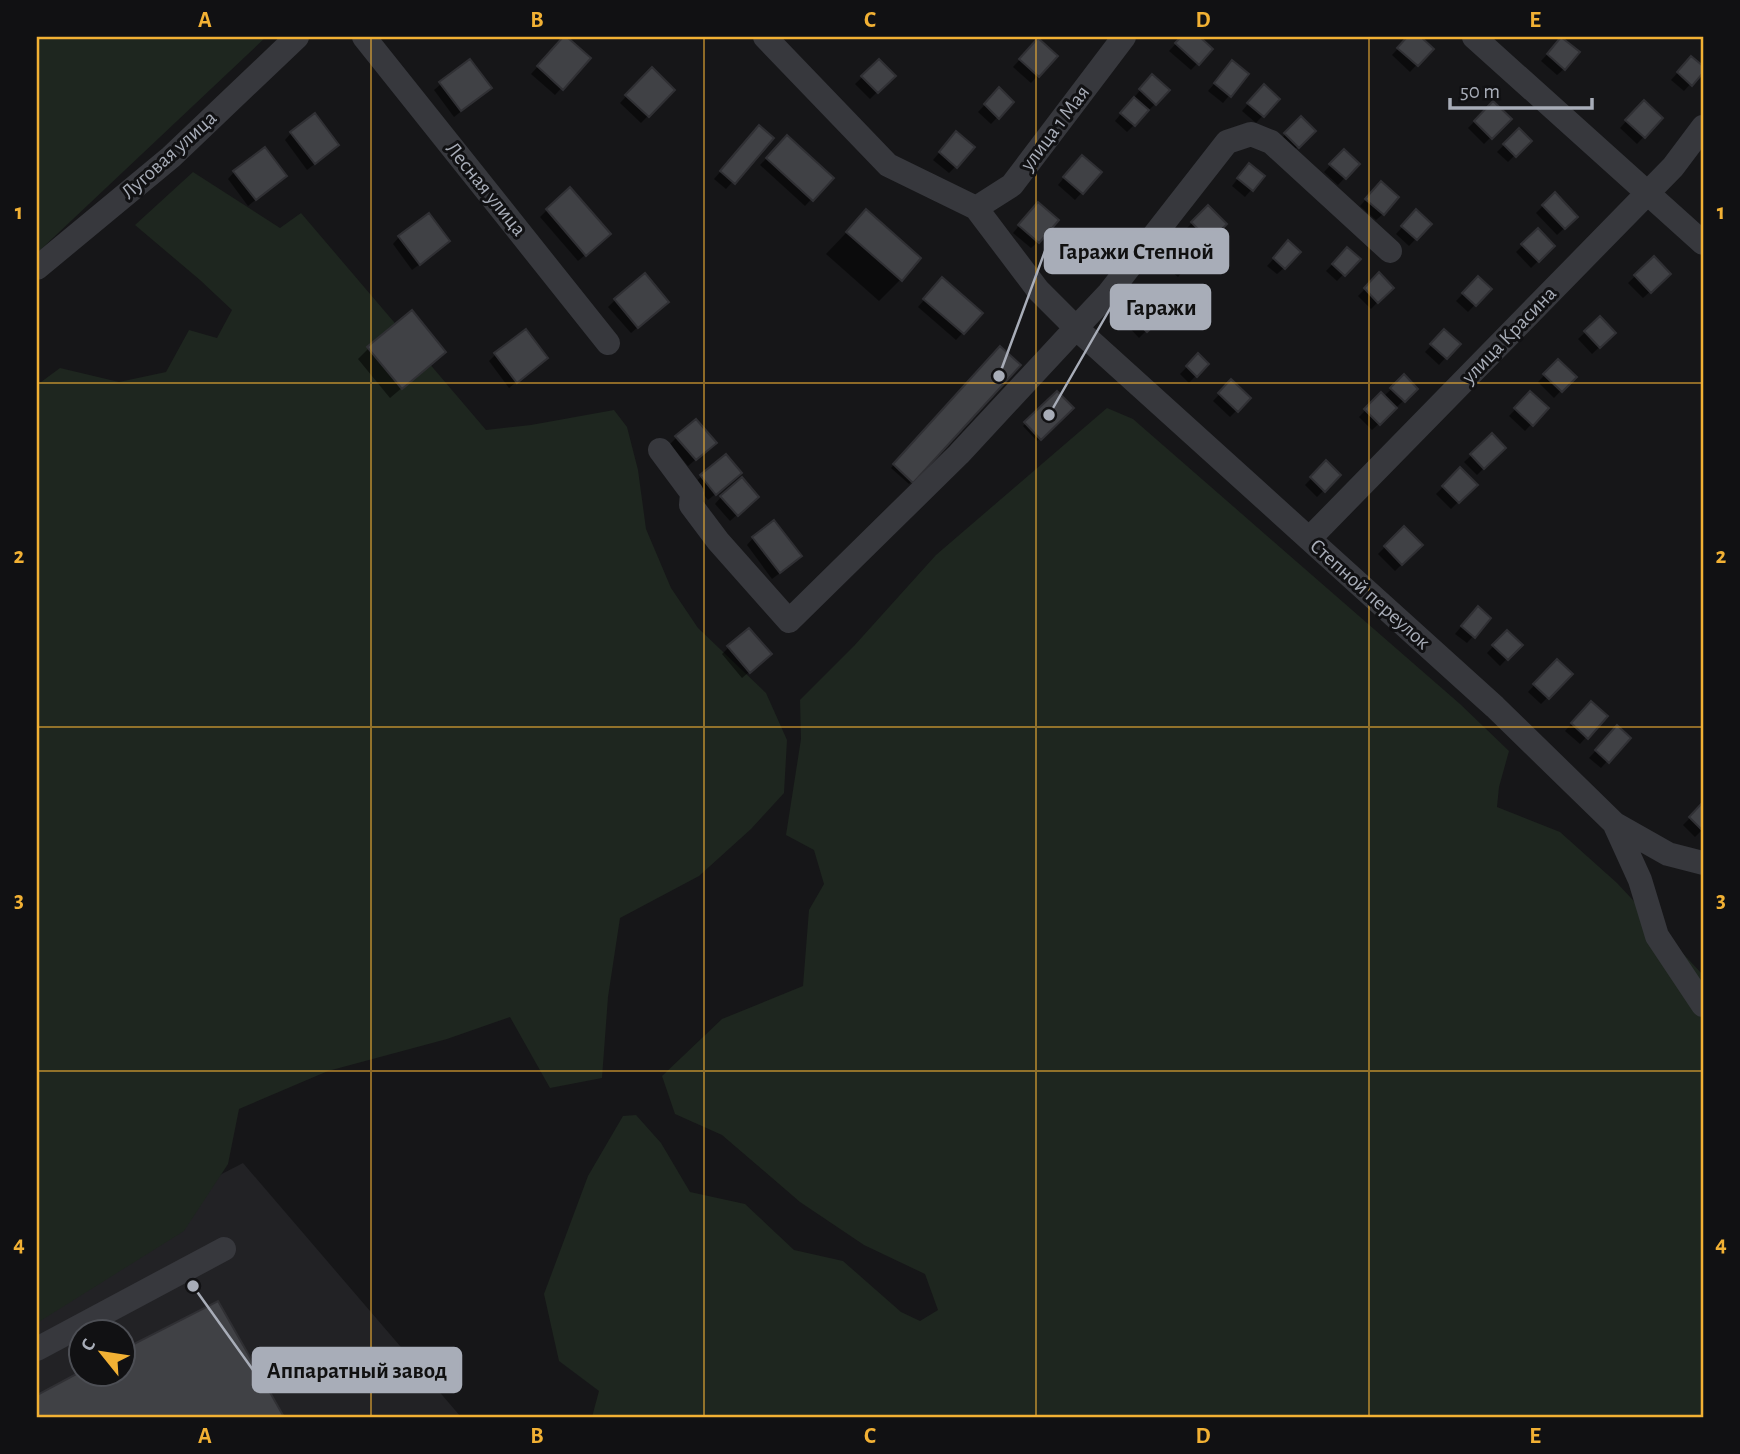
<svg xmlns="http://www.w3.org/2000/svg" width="1740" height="1454" font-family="'Alegreya Sans',sans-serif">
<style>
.built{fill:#222225;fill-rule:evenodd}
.green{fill:#1e261f}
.shadow{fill:#0007}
.building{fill:#404145;stroke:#303034;stroke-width:2}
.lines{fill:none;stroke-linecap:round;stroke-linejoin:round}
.minor{stroke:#37383d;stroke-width:24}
.grid{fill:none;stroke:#f2b134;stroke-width:2;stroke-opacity:0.55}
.labels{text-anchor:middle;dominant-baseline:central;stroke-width:6;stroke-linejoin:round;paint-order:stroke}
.street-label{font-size:21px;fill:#a8adb8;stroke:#111113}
.leader{fill:none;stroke:#a8adb8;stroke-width:2.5}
.callout-dot{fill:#a8adb8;stroke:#111113;stroke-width:2.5}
.callout{fill:#a8adb8;stroke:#a8adb8;stroke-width:2.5}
.callout-label{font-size:23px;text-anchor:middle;font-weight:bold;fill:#111}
.neatline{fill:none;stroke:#f2b134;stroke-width:2.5}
.grid-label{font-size:23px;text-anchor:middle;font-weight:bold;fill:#f2b134}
</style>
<rect width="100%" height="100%" fill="#161618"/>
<path class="built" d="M243,1163L461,1417H37V1203L92,1241ZM80,1332H122V1374H80Z"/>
<path class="green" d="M37,37H266L37,253Z
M193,172L280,228L301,213L486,430L531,425L614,410L627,427L638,470L646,529L671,588L698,628L766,693L787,740L784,793L751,829L699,876L620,918L608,997L602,1078L550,1088L510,1017L447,1039L328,1071L239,1109L228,1164L184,1231L37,1323V385L60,368L119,382L166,372L189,330L217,338L232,310L200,280L135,225Z
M1107,408L1133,419L1460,704L1509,751L1499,787L1497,807L1560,832L1617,883L1703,975V1417H592L599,1391L559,1361L544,1294L588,1176L623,1116L636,1115L661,1143L690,1192L745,1204L794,1250L843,1261L901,1312L920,1321L938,1310L925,1274L864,1245L800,1202L722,1135L675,1114L662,1076L722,1019L803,986L809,910L824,884L814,850L786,835L801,739L800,700L854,646L936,555Z"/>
<path class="shadow" d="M565,37L589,58L555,95L531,74Z
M1182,37H1197L1211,49L1191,70L1169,51Z
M1409,37H1418L1431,49L1410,72L1392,55Z
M1555,46L1564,69L1557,75L1541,61Z
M1031,47L1056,56L1031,83L1013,67Z
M1691,58L1703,70L1684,91L1671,80Z
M879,61L893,76L870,99L855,84Z
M652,69L673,90L641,123L620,103Z
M1226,70L1247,74L1223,103L1208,91Z
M1146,83L1155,104L1127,132L1115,121Z
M441,84L483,94L454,117L434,90Z
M999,90L1012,102L991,124L978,112Z
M1257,93L1278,99L1256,123L1242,111Z
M1493,103L1509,119L1484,144L1468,128Z
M1637,109L1661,118L1637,144L1620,128Z
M1301,118L1314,131L1291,153L1279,141Z
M1519,130L1529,141L1508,162L1497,152Z
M291,133L330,152L307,170L285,140Z
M753,134L772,138L726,189L714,179Z
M787,137L831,178L805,206L760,165Z
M950,140L956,166L949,173L933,160Z
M1344,151L1358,164L1338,185L1324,172Z
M1075,164L1100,172L1075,200L1058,185Z
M234,172L285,176L248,206L228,179Z
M1242,173L1262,177L1245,197L1232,186Z
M1374,190L1383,214L1376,220L1360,206Z
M1555,194L1576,217L1557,235L1536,213Z
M1208,207L1224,224L1201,248L1202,249L1178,277L1162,263L1189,234L1185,230Z
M547,210L602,241L578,261L540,217Z
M1031,211L1038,242L1031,248L1013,233Z
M1417,211L1430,224L1409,246L1396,234Z
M866,212L901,279L879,301L826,254Z
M1538,230L1553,246L1531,268L1516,252Z
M399,237L441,248L412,270L393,244Z
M1347,249L1358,259L1337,281L1326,271Z
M1282,250L1284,268L1277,274L1267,266Z
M1654,258L1669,274L1643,298L1628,283Z
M1379,275L1391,288L1371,309L1358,296Z
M1478,278L1490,289L1468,312L1456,301Z
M936,286L981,313L956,340L918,307Z
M615,300L660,308L631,333L608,307Z
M1148,300L1162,315L1139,338L1125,323Z
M1600,318L1614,333L1592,354L1578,339Z
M1445,331L1458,344L1439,365L1425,352Z
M369,348L444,352L390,398L358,359Z
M1000,349L1018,365L909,484L891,468Z
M496,354L546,358L509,388L489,361Z
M1198,356L1207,364L1189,383L1180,374Z
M1558,361L1574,377L1554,398L1538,382Z
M1404,377L1416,389L1372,430L1359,417L1381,394L1383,397Z
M1232,381L1249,398L1230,417L1213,401Z
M1057,393L1072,408L1037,441L1023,426Z
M1530,394L1546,408L1525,431L1509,416Z
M1492,436L1504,448L1477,475L1464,462Z
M677,437L707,450L688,466L670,444Z
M726,456L733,480L708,500L694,483Z
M1326,463L1339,475L1317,497L1305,485Z
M1460,470L1475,485L1451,509L1436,494Z
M721,497L750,503L730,521L715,504Z
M1404,528L1421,545L1395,571L1378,554Z
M753,538L793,563L772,579L747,545Z
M1471,615L1489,618L1467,643L1455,634Z
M1507,632L1520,645L1500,666L1487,653Z
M728,648L762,661L742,678L722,654Z
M1557,661L1571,674L1541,704L1528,692Z
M1584,710L1605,716L1580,744L1565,731Z
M1610,735L1628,738L1601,768L1589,758Z
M1703,805V829L1695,837L1683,825Z
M217,1303L282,1417H37V1397L82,1374H122Z"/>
<path class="building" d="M563,37H567L591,58L563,90L537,66Z
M1181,37H1200L1213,49L1199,65L1175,43Z
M1407,37H1421L1434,49L1418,66L1397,48Z
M1561,37L1580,52L1565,70L1547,54Z
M1038,38L1058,56L1039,77L1019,59Z
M1691,56L1703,66V73L1692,86L1677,72Z
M470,59L492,88L461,111L439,82Z
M879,59L896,76L878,93L861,76Z
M1232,60L1249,74L1231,97L1214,83Z
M652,67L675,90L649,117L625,95Z
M1152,74L1170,90L1156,105L1139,89Z
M1264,84L1280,99L1264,117L1247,103Z
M999,87L1014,102L999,119L984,104Z
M1134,97L1149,110L1135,126L1120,113Z
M1644,100L1663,118L1645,138L1625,120Z
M1493,101L1512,119L1492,139L1474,121Z
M315,113L339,145L315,164L290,132Z
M1301,116L1316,131L1299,148L1284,133Z
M759,125L774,138L735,184L720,171Z
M1519,128L1532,141L1516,157L1503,144Z
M956,131L975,147L957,168L939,152Z
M787,135L834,178L813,201L766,158Z
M265,147L287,176L256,200L233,171Z
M1344,149L1360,164L1346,179L1329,164Z
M1082,155L1102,172L1083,194L1063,177Z
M1249,163L1265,176L1253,191L1237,178Z
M1381,181L1399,197L1384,215L1365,199Z
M570,187L611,234L586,256L546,209Z
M1555,192L1578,217L1565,229L1542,205Z
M1038,202L1059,220L1039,243L1018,225Z
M1208,205L1227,224L1210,241L1191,222Z
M866,209L921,258L902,281L846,232Z
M1416,209L1432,224L1417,240L1401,226Z
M429,213L450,241L420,265L398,236Z
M1538,228L1555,246L1539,262L1521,244Z
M1288,240L1301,252L1285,269L1273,258Z
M1347,247L1361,259L1345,276L1332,264Z
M1654,256L1671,274L1651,293L1634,275Z
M1379,272L1394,288L1378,303L1364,288Z
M645,273L669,302L638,328L614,299Z
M1478,276L1492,289L1476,306L1462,293Z
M942,277L983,313L964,334L923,299Z
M1148,298L1165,315L1147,332L1130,315Z
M412,310L446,352L402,389L367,347Z
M1600,316L1616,333L1600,348L1584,331Z
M526,329L548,358L517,383L494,353Z
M1444,329L1461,344L1447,359L1430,344Z
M1000,346L1021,365L913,483L893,464Z
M1198,353L1209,364L1197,377L1186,366Z
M1558,359L1577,377L1562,392L1543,374Z
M1404,374L1418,389L1405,402L1390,388Z
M1231,379L1251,398L1238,412L1218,393Z
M1057,391L1074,408L1041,440L1024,422Z
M1530,391L1549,408L1533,426L1514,408Z
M1381,392L1397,408L1380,425L1364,409Z
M696,419L717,443L696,460L675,436Z
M1492,433L1506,448L1484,469L1470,454Z
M726,454L742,473L716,495L700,475Z
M1326,460L1341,475L1325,492L1310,477Z
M1460,467L1478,485L1459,503L1442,486Z
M742,477L759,497L738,516L720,496Z
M774,520L802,556L780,573L752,537Z
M1404,526L1423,545L1402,565L1384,546Z
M1478,606L1491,618L1475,638L1461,626Z
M749,628L772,654L750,673L727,646Z
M1507,630L1523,645L1508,660L1492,645Z
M1557,659L1573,674L1549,699L1533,684Z
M1591,701L1608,716L1588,739L1571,723Z
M1617,725L1631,738L1609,763L1595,750Z
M1703,802V831L1689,817Z
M218,1301L284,1417H37V1395L80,1372L122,1374V1350Z"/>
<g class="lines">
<path class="minor" d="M364,37L608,343
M1474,37L1703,243
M976,208L1012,185L1124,37
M1390,251L1271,142L1251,134L1227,142L1109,293L1076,328L1495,707L1615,824L1668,854L1703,863
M37,268L171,157L297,37
M660,450L692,493L691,505L718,541L789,621L959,454L1076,328L1038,290L976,208L888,165L765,37
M1309,539L1673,167L1703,127
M1615,825L1640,880L1657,936L1703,1005
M37,1349L224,1249"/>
</g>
<path class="grid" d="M371,37V1417M704,37V1417M1036,37V1417M1369,37V1417M37,383H1703M37,727H1703M37,1071H1703"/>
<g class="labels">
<g class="street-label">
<text transform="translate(1055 128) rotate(-53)">улица 1 Мая</text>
<text transform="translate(169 155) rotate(-42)">Луговая улица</text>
<text transform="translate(486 189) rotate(51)">Лесная улица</text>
<text transform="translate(1509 335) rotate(-46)">улица Красина</text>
<text transform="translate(1370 594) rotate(42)">Степной переулок</text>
</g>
</g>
<path class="leader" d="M999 376L1045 251M1049 415L1111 307M193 1286L253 1370"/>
<g class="callout-dot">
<circle cx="999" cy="376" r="7"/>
<circle cx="1049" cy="415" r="7"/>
<circle cx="193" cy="1286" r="7"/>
</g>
<g class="callout">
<rect x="1045" y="229" width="183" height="44" rx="7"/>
<rect x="1111" y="285" width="99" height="44" rx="7"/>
<rect x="253" y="1348" width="208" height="44" rx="7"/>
</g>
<g class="callout-label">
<text x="1136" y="259">Гаражи Степной</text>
<text x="1161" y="315">Гаражи</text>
<text x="357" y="1378">Аппаратный завод</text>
</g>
<rect width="1740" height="1454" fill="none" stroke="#111113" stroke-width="77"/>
<g transform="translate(102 1353) rotate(300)"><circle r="33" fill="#111113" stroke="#4d4f55" stroke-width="2"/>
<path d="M0-5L12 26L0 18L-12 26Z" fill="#f2b134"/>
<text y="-10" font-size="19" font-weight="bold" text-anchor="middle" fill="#a8adb8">С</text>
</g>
<path d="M1450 98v10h142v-10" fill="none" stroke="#a8adb8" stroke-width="3.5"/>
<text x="1460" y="98" font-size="21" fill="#a8adb8" stroke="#111113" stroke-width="5" paint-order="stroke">50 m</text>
<rect x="38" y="38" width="1664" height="1378" class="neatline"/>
<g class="grid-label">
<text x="205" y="27">A</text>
<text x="537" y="27">B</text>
<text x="870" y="27">C</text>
<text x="1203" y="27">D</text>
<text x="1535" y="27">E</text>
<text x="19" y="219">1</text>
<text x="1721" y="219">1</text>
<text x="19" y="563">2</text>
<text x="1721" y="563">2</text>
<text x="19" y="907">3</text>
<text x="1721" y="907">3</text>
<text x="19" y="1251">4</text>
<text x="1721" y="1251">4</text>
<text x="205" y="1443">A</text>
<text x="537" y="1443">B</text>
<text x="870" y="1443">C</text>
<text x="1203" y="1443">D</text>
<text x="1535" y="1443">E</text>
</g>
</svg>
